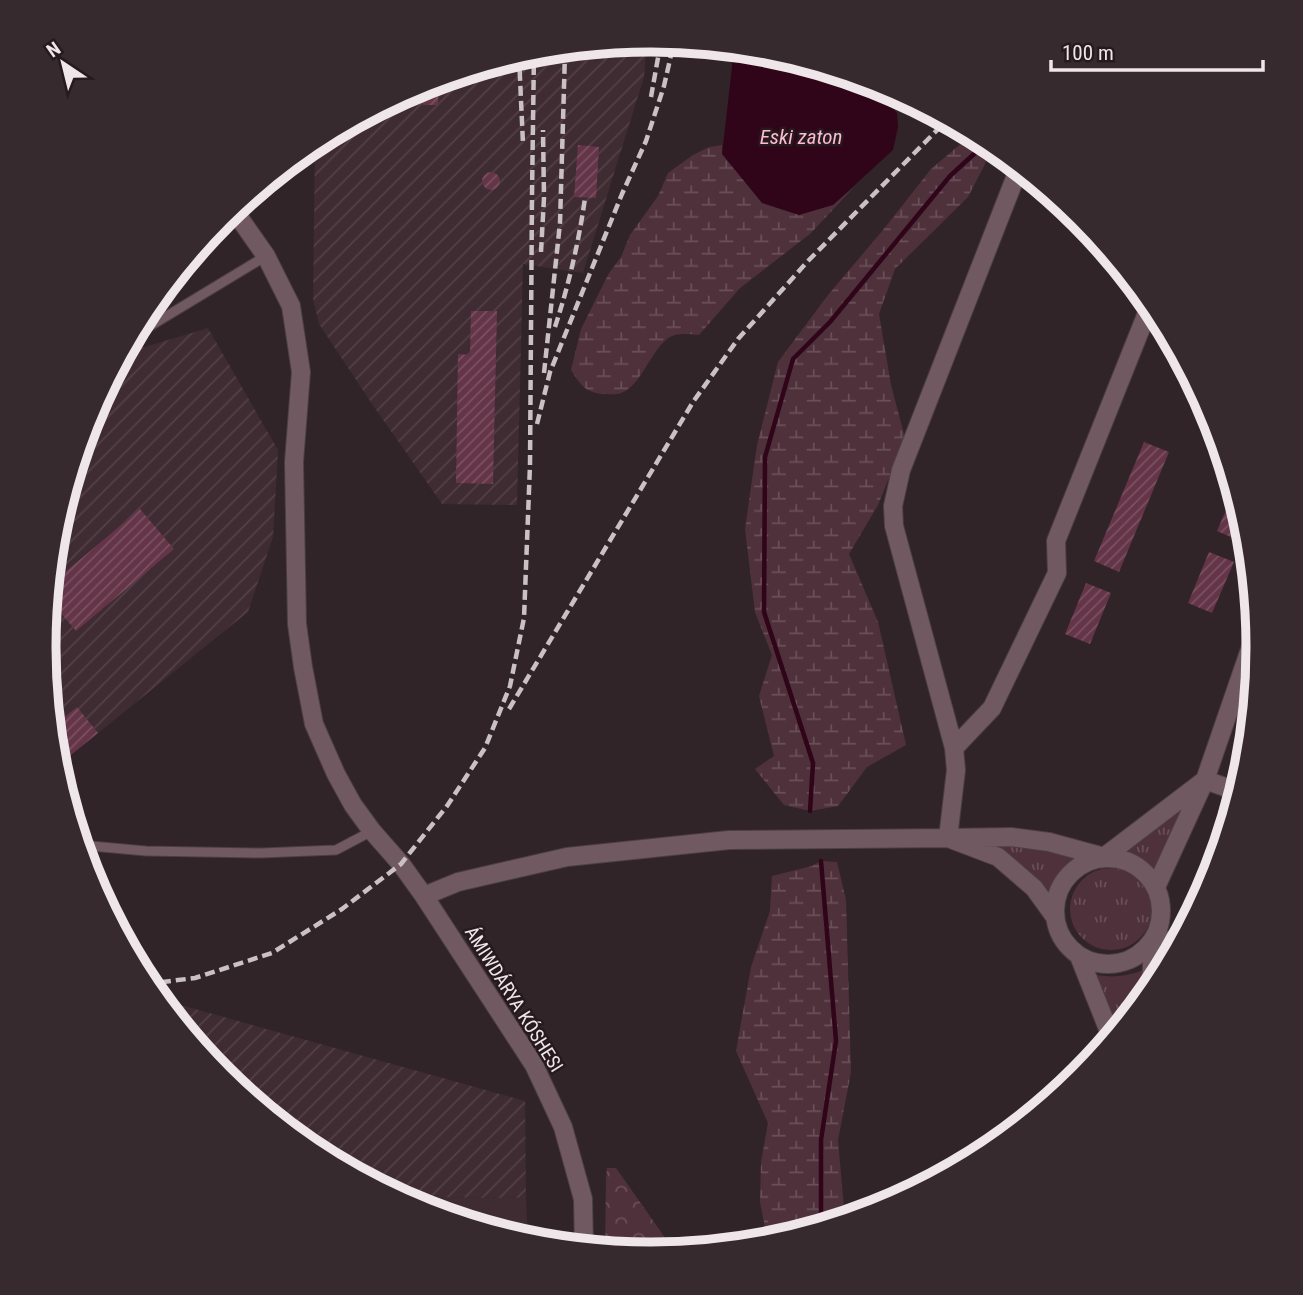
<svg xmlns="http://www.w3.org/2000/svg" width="1303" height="1295" font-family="'Roboto Condensed',sans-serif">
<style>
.built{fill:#3f2b32}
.industrial{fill:url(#industrial-furrows)}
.grass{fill:url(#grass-tufts)}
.forest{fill:url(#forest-crowns)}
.wetland{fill:url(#wetland-marsh)}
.water{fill:#300519}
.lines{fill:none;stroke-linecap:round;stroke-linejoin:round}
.stream{stroke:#300519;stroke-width:4.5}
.building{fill:url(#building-hatch)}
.service-casing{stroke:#4c3f43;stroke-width:11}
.minor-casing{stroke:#4c3f43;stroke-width:20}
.tertiary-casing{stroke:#4c3f43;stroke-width:20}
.service{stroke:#715961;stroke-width:9}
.minor{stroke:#715961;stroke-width:18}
.tertiary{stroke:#715961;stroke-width:18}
.rail{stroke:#cac1c4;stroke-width:4.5;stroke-dasharray:10 5;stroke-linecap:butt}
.labels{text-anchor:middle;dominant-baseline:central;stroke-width:5;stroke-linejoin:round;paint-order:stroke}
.street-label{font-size:19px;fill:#efe6e9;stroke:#271a1f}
.water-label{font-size:21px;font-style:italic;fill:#fdbbd2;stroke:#271a1f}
.rim{fill:none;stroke:#efe6e9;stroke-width:9}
</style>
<defs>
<pattern id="industrial-furrows" width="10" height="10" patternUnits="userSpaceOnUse" patternTransform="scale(1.75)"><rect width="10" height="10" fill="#3f2b32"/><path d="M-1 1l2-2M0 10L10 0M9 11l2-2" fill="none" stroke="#524046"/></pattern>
<pattern id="grass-tufts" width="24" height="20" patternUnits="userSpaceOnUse" patternTransform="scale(1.75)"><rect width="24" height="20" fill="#4f313c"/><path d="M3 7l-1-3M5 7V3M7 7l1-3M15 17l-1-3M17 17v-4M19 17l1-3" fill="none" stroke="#694f58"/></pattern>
<pattern id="forest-crowns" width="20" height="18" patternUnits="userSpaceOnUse" patternTransform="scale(1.75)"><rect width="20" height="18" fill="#4f313c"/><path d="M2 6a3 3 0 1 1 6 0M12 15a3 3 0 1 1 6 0" fill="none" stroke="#694f58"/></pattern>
<pattern id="wetland-marsh" width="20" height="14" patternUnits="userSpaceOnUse" patternTransform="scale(1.75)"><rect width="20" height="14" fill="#4f313c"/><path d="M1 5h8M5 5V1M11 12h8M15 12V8" fill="none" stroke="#694f58"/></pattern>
<pattern id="building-hatch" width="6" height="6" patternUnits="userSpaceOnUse" patternTransform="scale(1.75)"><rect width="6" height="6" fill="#643447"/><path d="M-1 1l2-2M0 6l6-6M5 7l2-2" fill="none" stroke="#7a5162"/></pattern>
</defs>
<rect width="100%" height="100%" fill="#312428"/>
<path class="built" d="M397,1197L526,1198L528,1241L419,1208Z"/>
<path class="industrial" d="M647,41L644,77L583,273L523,264L517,505L442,504L370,401L319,324L313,299L315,142L420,86L533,52Z
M208,328L278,450L273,537L248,612L56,767L44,647L56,529L91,415L120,360L131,351Z
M160,1001L188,1007L525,1101L526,1198L397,1197L314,1152L222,1077Z"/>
<path class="grass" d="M1188,803L1155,875C1145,864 1135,857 1120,852Z
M995,846L1024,847L1079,857C1063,866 1056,879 1049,895L1025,867Z
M1070 909a41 41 0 1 1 82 0a41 41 0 1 1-82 0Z
M1144,970L1141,1003L1119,1030L1096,975C1114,978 1128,976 1144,970Z"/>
<path class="forest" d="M607,1168H616L675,1252L652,1255L605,1250L606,1178Z"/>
<path class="wetland" d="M970,136L977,137L991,144L985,164L968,197L895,269L879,314L891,385L905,438L878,505L849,554L878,622L906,745L867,767L838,806L810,811L784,805L755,769L774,756L759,696L772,655L755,612L745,529L757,445L778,362L828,295L883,230L931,169Z
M722,145V154L833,205L854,187L811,233L740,288L699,335C689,334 675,332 667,339C650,352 641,386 621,393C617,395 609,394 604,394C585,393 580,384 571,370L581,329L609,273L621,257L630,235L658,196L668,173L693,155L709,147Z
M821,861L837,862L846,900L851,1072L838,1140L845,1220L768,1243L760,1202L761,1162L768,1123L736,1051L751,967L770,911L772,876L812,866Z"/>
<path class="water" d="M732,48L770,52L884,86L885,99L897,113L898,127L893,150L833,205L799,215L762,203L722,154L732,67Z"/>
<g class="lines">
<path class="stream" d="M810,811L813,763L764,612L765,457L793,359L830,322L950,176L987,142
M821,861L836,1041L821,1140V1227"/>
</g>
<path class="building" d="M439,80L438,105H423L424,85Z
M578,145L599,147L596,198L574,197Z
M482 181a9 9 0 1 1 18 0a9 9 0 1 1-18 0Z
M471,311H497L493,484L456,483L458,354L470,355Z
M1144,442L1169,452L1119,572L1094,561Z
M1235,489L1247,529L1242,542L1217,531Z
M140,509L174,549L76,631L49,599L51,584Z
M1209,552L1234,562L1212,613L1188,603Z
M1086,583L1111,593L1090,644L1065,634Z
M77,707L98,733L56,767L52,727Z"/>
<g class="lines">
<g class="service-casing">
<path id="service" d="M132,337L266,256
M80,845L146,851L261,853L336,850L372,831"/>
</g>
<g class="minor-casing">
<path id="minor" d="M954,748L992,708L1057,573L1056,541L1151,303
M1205,780L1239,792
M948,838L956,770L954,748L894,526L893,506L901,470L1019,168
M1153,940L1180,941"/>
</g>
<g class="tertiary-casing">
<path id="tertiary" d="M233,209L266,256L291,306L301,372L294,462L297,624L303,667L314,724L336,774L353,805L372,831L401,864L424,896L534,1065L563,1127L583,1199L584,1248
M1205,780L1257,629
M1055 911a53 53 0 1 1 106 0a53 53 0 1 1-106 0Z
M424,896L458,882L567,857L729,840L948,838
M1055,917L1034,888L998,857L948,838L1011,837L1049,842L1104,857L1205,780L1156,887
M1079,956L1112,1039
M1151,992L1153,940"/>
</g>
<use href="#service" class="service"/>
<use href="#minor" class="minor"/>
<use href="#tertiary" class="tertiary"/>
<path class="rail" d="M519,56L523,144
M651,97L661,41
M541,252L544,198L543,130
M555,327C569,284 579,241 585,198
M544,373L560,223L565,53
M537,424L550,372L622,194L646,141L664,86L674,42
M509,709L693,402L738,339L808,261L947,120
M146,984L195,978L272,953L342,909L401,864L447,806L485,748L510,686L524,618L530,465L532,195L534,52"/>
</g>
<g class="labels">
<g class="street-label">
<text transform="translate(514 999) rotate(58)">ÁMIWDÁRYA KÓSHESI</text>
</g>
<g class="water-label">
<text x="801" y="137">Eski zaton</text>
</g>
</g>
<path d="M0 0H1303V1295H0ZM56 647a595 595 0 1 1 1190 0a595 595 0 1 1-1190 0Z" fill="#372a2f" fill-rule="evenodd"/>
<path class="rim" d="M56 647a595 595 0 1 1 1190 0a595 595 0 1 1-1190 0Z"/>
<g transform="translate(63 63) rotate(325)" stroke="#271a1f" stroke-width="5" paint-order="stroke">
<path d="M0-5L12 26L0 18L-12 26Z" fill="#efe6e9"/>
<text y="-10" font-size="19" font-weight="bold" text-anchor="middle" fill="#efe6e9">N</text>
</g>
<path d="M1051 60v10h212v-10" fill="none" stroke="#efe6e9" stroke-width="3.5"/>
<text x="1062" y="60" font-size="21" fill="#efe6e9" stroke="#271a1f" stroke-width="5" paint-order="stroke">100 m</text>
</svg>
